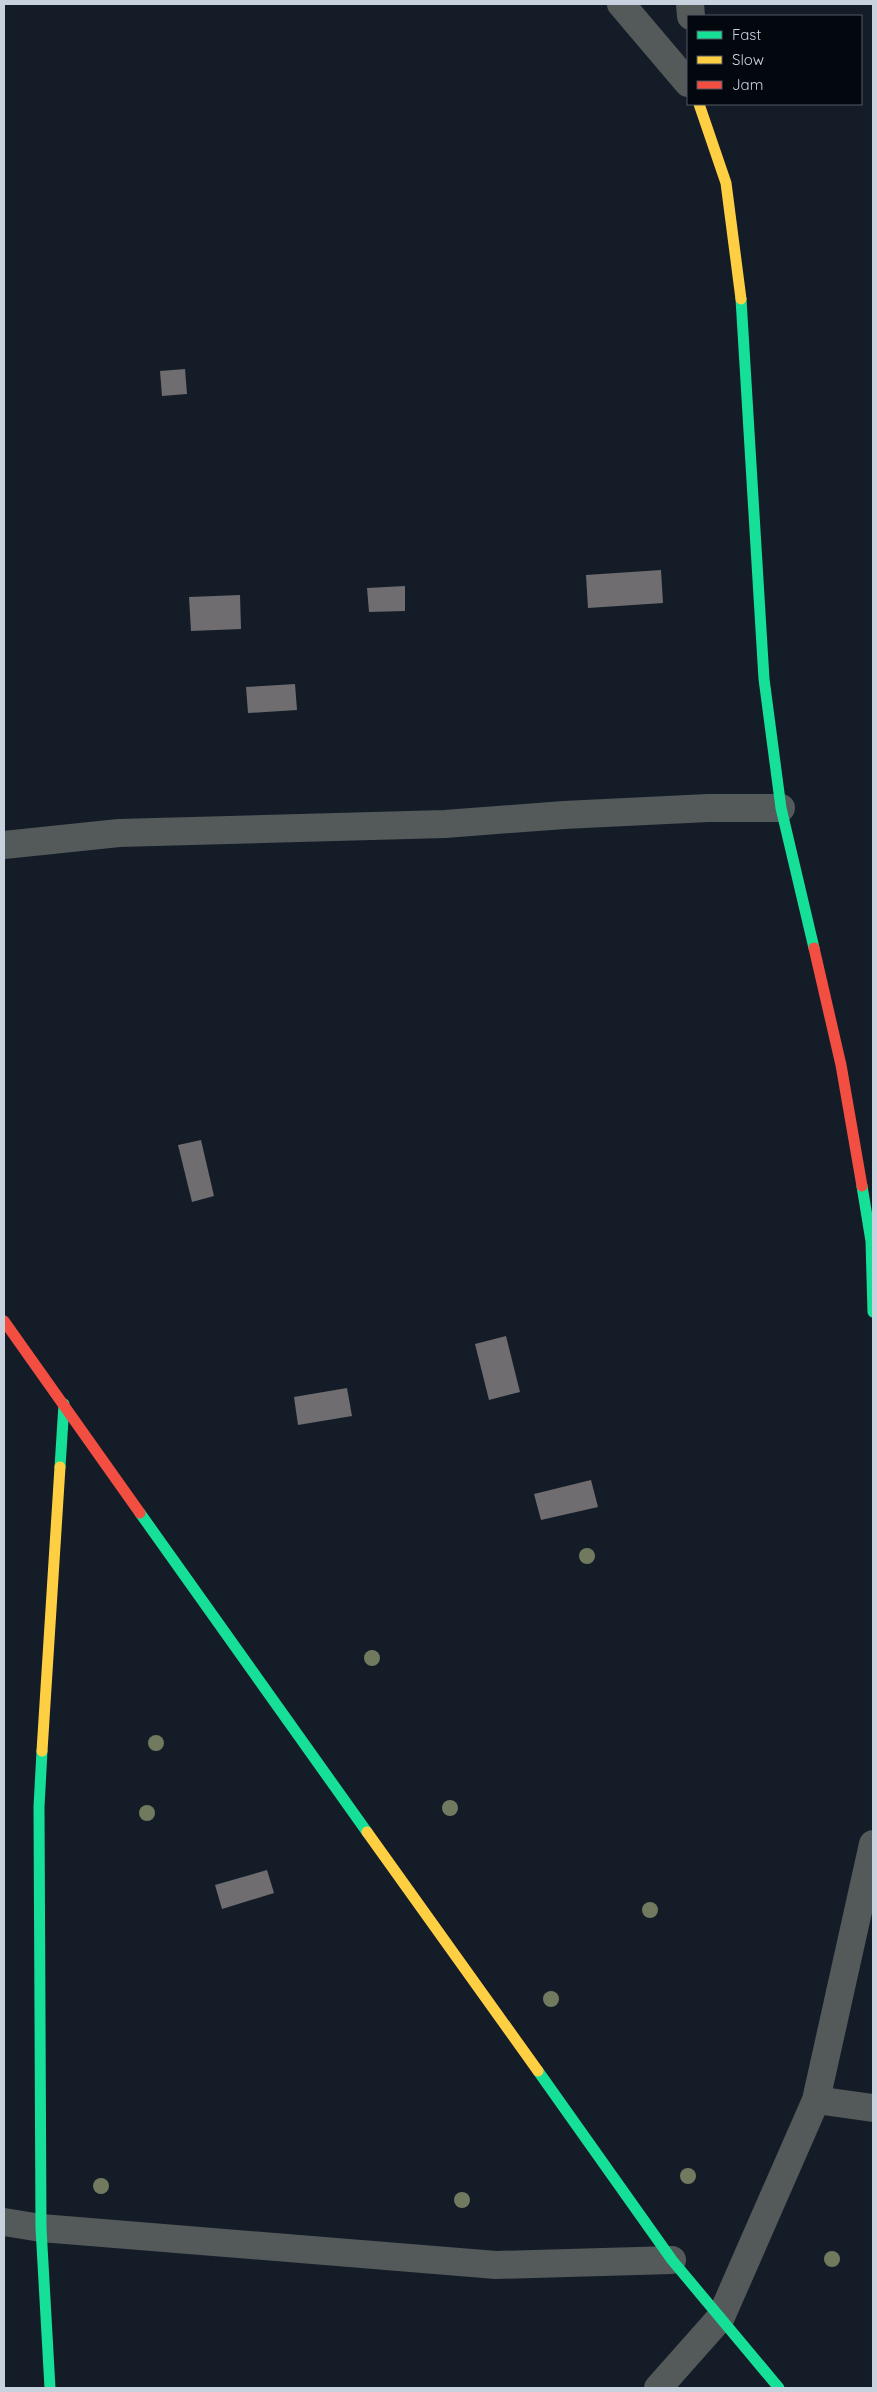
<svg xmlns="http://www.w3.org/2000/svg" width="877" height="2392" font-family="Quicksand,sans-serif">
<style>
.building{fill:#6f6d6f}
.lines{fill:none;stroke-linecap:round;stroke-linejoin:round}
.street{stroke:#54595a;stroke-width:28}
.fast{stroke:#16e098;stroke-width:11}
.slow{stroke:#ffcf43;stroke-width:11}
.jam{stroke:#f24e42;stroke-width:11}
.tree{fill:#717a5f}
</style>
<rect width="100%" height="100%" fill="#141d27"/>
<path class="building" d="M185,369L187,394L162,396L160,371Z
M661,570L663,603L588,608L586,575Z
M405,586V611L369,612L367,588Z
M240,595L241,629L191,631L189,597Z
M295,684L297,710L248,713L246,687Z
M201,1140L214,1196L192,1202L178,1145Z
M506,1336L520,1392L489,1400L475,1344Z
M347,1388L352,1416L298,1425L294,1397Z
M591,1480L598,1507L541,1520L534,1494Z
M267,1870L274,1893L222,1909L215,1885Z"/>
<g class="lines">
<path class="street" d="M621,4L688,83
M690,4L691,16
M4,845L119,833L445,824L564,815L708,808H781
M816,2100L873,2108
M4,2222L41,2228L496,2265L672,2260
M658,2388L721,2317L816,2100L873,1844"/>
<path class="fast" d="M741,299L764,679L781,808L814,948
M862,1186L871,1241L873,1312
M60,1467L64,1404
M140,1513L367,1832
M42,1751L39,1807L41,2228L50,2388
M538,2071L672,2260L779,2388"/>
<path class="slow" d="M699,104L726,183L741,299
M42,1751L60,1467
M367,1832L538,2071"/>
<path class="jam" d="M814,948L841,1065L862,1186
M4,1321L140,1513"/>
</g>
<g class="tree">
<circle cx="587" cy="1556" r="8"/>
<circle cx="372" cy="1658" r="8"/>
<circle cx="156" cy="1743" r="8"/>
<circle cx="450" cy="1808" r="8"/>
<circle cx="147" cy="1813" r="8"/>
<circle cx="650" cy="1910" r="8"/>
<circle cx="551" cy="1999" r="8"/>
<circle cx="688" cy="2176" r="8"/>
<circle cx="101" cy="2186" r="8"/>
<circle cx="462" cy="2200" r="8"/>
<circle cx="832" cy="2259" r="8"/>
</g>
<rect width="877" height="2392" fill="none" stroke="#c8d2df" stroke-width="10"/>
<rect x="687" y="15" width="175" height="90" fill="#03070e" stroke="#525862"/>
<rect x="697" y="31" width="25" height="8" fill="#16e098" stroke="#525862"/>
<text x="732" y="40" font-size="15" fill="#c8d2df">Fast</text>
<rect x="697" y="56" width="25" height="8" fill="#ffcf43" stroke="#525862"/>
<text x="732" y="65" font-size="15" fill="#c8d2df">Slow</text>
<rect x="697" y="81" width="25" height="8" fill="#f24e42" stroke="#525862"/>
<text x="732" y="90" font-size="15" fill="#c8d2df">Jam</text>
</svg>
